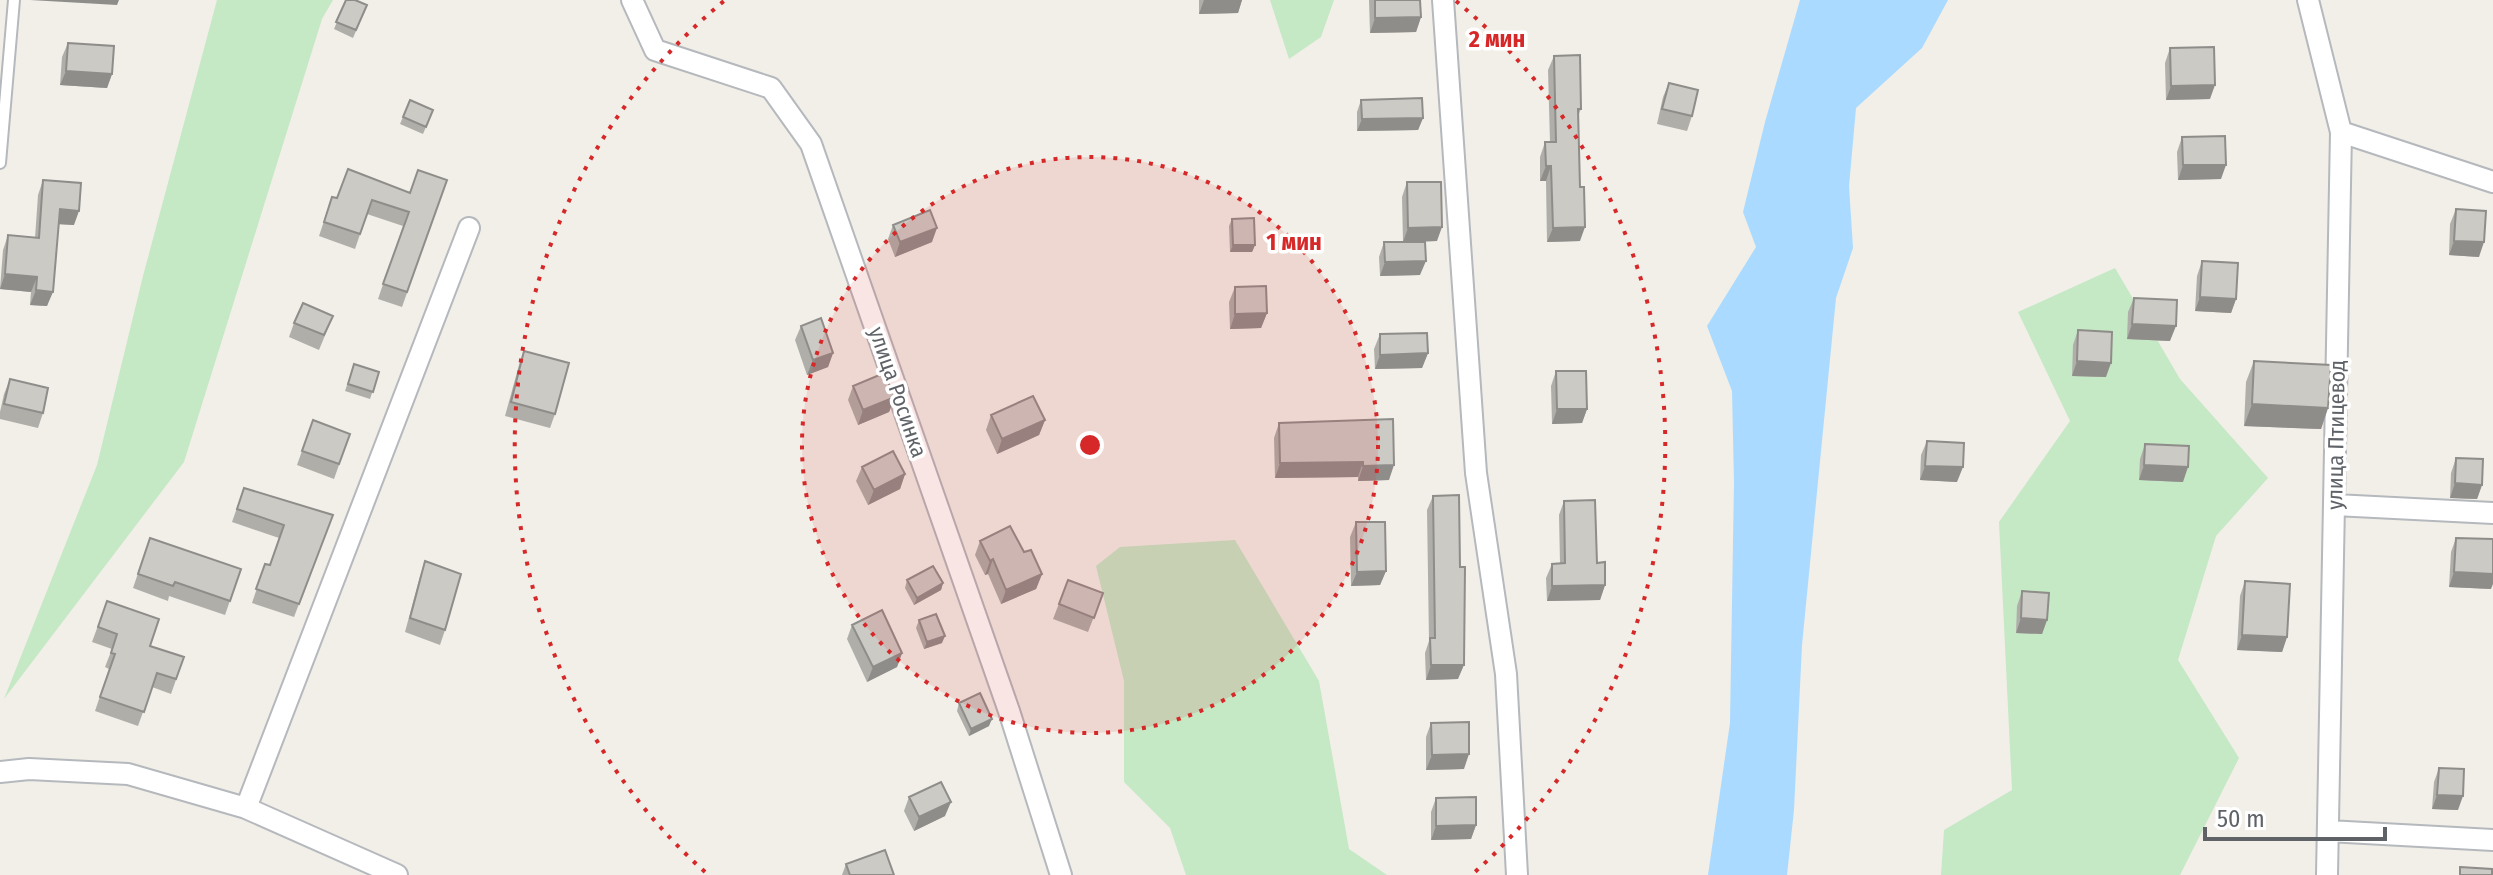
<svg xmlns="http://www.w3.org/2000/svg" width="2493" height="875" font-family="'Fira Sans Condensed',sans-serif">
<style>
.green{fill:#c5e8c5}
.water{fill:#aadaff}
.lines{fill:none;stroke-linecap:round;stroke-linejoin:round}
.service-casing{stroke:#b5b8bc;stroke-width:14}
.minor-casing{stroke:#b5b8bc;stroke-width:24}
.service{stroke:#fff;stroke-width:10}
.minor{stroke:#fff;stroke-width:20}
.wall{fill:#afaea9}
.shaded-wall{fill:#8f8d8a}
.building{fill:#cccac5;stroke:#8f8d8a;stroke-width:2}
.ring{fill:none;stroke:#d62828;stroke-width:4;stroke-dasharray:4 8}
.labels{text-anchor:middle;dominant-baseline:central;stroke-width:7;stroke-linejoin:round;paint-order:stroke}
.street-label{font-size:22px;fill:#5f6368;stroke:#fff}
.centre{fill:#d62828;stroke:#fff;stroke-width:4}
.ring-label{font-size:24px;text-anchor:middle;font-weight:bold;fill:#d62828;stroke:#fff;stroke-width:7;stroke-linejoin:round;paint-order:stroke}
</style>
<rect width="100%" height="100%" fill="#f1efe8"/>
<path class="green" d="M217,0H333L322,19L184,462L4,699L97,465L143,276Z
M1270,0H1334L1321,37L1289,59Z
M2115,268L2180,379L2268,478L2216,536L2178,660L2239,758L2180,875H1941L1944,830L2012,790L1999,522L2070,421L2018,312Z
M1235,540L1319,681L1349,849L1387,875H1186L1170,828L1124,782V681L1096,566L1120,547Z"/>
<path class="water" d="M1800,0H1948L1922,48L1856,108L1849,186L1853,248L1836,298L1802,645L1794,810L1787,875H1708L1730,723L1734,482L1732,391L1707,326L1756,247L1743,212L1765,122Z"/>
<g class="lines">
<g class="service-casing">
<path id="service" d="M0,163L14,0"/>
</g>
<g class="minor-casing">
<path id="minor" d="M632,0L655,50L771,88L811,144L1009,711L1061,875
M1443,0L1476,473L1506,674L1517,875
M2308,0L2341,132L2327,875
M2341,132L2493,182
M2335,505L2493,513
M0,772L29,769L128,774L246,808L397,875
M246,808L469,228
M2328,831L2493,840"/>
</g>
<use href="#service" class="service"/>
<use href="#minor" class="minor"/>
</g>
<path class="wall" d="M346,0L367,5L353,38L334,29Z
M1199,0H1242L1238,13L1199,14Z
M1369,0H1420L1421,17L1416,32L1370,33Z
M68,43L112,74L107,88L60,85L62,57Z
M2170,48L2210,99L2166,100L2165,63Z
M1554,56L1581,109L1578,116L1580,241L1547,242L1546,181H1540V157L1545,142H1550L1548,70Z
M1669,83L1692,116L1687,131L1657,124L1663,97Z
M410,100L433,110L423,134L400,124Z
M1361,100L1423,118L1418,130L1357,131V112Z
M2182,137L2221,179L2178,180L2177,152Z
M43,180L74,225L59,224L47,306L30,305L31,292L0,289L3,250L8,235L35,238L38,195Z
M447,180L402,307L378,299L403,226L367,214L355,249L319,236L332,197L337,198L410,193Z
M1407,182L1437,241L1414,242L1420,275L1380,276L1379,257L1384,242H1403L1402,197Z
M2456,209L2479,257L2449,255L2450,224Z
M1232,219L1255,245L1252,252H1230L1229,226Z
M893,225L932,242L895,257L888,239Z
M2202,261L2236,299L2231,313L2195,311L2197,276Z
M1235,287L1267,313L1261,328L1230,329L1229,302Z
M2134,298L2170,341L2127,339L2128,312Z
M333,316L319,350L289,337L294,323Z
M801,326L833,353L828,367L807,375L795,340Z
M2078,330L2106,377L2072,376L2073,345Z
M1380,334L1428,353L1422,368L1375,369L1374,349Z
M524,351L555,414L550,428L505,416L519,365Z
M2254,361L2328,408L2321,429L2244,426L2246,382Z
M354,364L379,372L370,399L345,391Z
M1556,371L1587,409L1582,423L1552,424L1551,386Z
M10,379L43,413L38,428L0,419V412L4,394Z
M853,386L895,397L889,412L858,425L848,400Z
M991,415L1045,420L1039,435L997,454L986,430Z
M1393,419L1389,480L1358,481V477L1275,478L1274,438L1279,423Z
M313,420L350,434L334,479L297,465Z
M1927,441L1957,482L1920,480L1921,455Z
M2145,444L2183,482L2139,480L2140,459Z
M2456,458L2482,485L2477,499L2450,498L2451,473Z
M862,467L905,474L900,489L868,505L856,481Z
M244,488L333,515L294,617L252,603L265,564L270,565L279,538L232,522Z
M1433,496L1458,679L1426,680L1425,653L1429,641L1427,510Z
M1564,501L1597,563L1605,585L1600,600L1547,601L1546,578L1552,564L1560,563L1559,515Z
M1356,522L1386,571L1380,585L1351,586L1350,537Z
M150,538L241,569L225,615L169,596L168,601L133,588Z
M2456,538L2491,589L2449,587L2451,552Z
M980,541L1024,552L1042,574L1036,589L1001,604L988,574L985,575L975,555Z
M425,561L445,630L440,645L405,632L420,576Z
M907,580L943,583L941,590L914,605L905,588Z
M1068,580L1103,593L1088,632L1053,619Z
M2245,581L2287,637L2282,652L2237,650L2240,596Z
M2022,591L2047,620L2042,634L2016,633L2017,606Z
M107,601L150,646L184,657L171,694L152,687L138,726L95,711L109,669L105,667L112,649L92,642Z
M919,620L942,643L924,649L916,628Z
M852,625L902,653L897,667L867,682L847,639Z
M959,703L989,726L969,736L957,711Z
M1431,723L1464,769L1426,770V737Z
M2439,768L2458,810L2432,809L2434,782Z
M909,797L945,816L914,831L904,811Z
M1436,798L1476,825L1471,839L1431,840V812Z
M846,864L894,875H842Z"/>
<path class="shaded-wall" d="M30,0H119L117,5Z
M1204,0H1242L1238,13L1199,14Z
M1421,17L1416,32L1370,33L1375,18Z
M66,71L112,74L107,88L60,85Z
M2215,85L2210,99L2166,100L2171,86Z
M1423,118L1418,130L1357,131L1362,119Z
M2183,165H2226L2221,179L2178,180Z
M1546,166H1551L1546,181H1540Z
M60,209L79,211L74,225L55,224Z
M1442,227L1437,241L1403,242L1408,228Z
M1585,227L1580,241L1547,242L1553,228Z
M937,228L932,242L895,257L900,242Z
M2454,241L2484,242L2479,257L2449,255Z
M1233,245H1255L1252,252H1230Z
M1426,261L1420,275L1380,276L1385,262Z
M5,274L37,277L31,292L0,289Z
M36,290L53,292L47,306L30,305Z
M2200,297L2236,299L2231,313L2195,311Z
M1267,313L1261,328L1230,329L1235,314Z
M2132,324L2176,326L2170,341L2127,339Z
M833,353L828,367L807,375L813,360Z
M1428,353L1422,368L1375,369L1380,355Z
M2077,361L2111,363L2106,377L2072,376Z
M895,397L889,412L858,425L863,410Z
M2252,404L2328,408L2321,429L2244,426Z
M1557,409H1587L1582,423L1552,424Z
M1045,420L1039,435L997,454L1002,439Z
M1363,462L1358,477L1275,478L1280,463Z
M1394,465L1389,480L1358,481L1363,466Z
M2144,465L2188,467L2183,482L2139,480Z
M1925,466L1963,467L1957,482L1920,480Z
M905,474L900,489L868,505L874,490Z
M2455,483L2482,485L2477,499L2450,498Z
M993,559L988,574L985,575L990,561Z
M1386,571L1380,585L1351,586L1357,572Z
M2454,572L2493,574V584L2491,589L2449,587Z
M1042,574L1036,589L1001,604L1006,590Z
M943,583L941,590L914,605L917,598Z
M1605,585L1600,600L1547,601L1552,586Z
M2021,618L2047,620L2042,634L2016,633Z
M2242,635L2287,637L2282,652L2237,650Z
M945,636L942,643L924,649L927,642Z
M902,653L897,667L867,682L873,667Z
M1431,665H1464L1458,679L1426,680Z
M992,719L989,726L969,736L971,729Z
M1469,754L1464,769L1426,770L1432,755Z
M2437,795L2463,796L2458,810L2432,809Z
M951,802L945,816L914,831L919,817Z
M1476,825L1471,839L1431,840L1436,826Z"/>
<path class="building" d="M346,0H355L367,5L356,30L336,22Z
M1375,0H1420L1421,17L1375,18Z
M68,43L114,46L112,74L66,71Z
M2214,47L2215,85L2171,86L2170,48Z
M1580,55L1581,109H1578L1580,187H1584L1585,227L1553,228L1551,166H1546L1545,142H1556L1554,56Z
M1669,83L1698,90L1692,116L1662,109Z
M1422,98L1423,118L1362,119L1361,100Z
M410,100L433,110L426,127L403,117Z
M2225,136L2226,165H2183L2182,137Z
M348,169L410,193L418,170L447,180L407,292L383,284L409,212L372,200L360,234L324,222L332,197L337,198Z
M43,180L81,183L79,211L60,209L53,292L36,290L37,277L5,274L8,235L39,238Z
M1407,182H1441L1442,227L1408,228Z
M2456,209L2486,211L2484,242L2454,241Z
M930,210L937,228L900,242L893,225Z
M1254,218L1255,245H1233L1232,219Z
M1384,242H1425L1426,261L1385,262Z
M2202,261L2238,263L2236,299L2200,297Z
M1266,286L1267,313L1235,314V287Z
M2134,298L2177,300L2176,326L2132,324Z
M303,303L333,316L324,335L294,323Z
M821,318L833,353L813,360L801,326Z
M2078,330L2112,332L2111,363L2077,361Z
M1427,333L1428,353L1380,355V334Z
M524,351L569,363L555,414L511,402Z
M2254,361L2331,365L2328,408L2252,404Z
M354,364L379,372L373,392L348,384Z
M1556,371H1586L1587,409H1557Z
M884,373L895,397L863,410L853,386Z
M10,379L48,388L43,413L4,404Z
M1033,396L1045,420L1002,439L991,415Z
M1393,419L1394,465L1363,466V462L1280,463L1279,423Z
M313,420L350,434L339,464L302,451Z
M1927,441L1964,443L1963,467L1925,466Z
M2145,444L2189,446L2188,467L2144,465Z
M893,451L905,474L874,490L862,467Z
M2456,458L2483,459L2482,485L2455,483Z
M244,488L333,515L299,604L256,589L265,564L270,565L284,525L237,509Z
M1459,495L1460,567H1465L1464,665H1431L1430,638H1435L1433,496Z
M1595,500L1597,563L1605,562V585L1552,586V564L1565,563L1564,501Z
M1356,522H1385L1386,571L1357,572Z
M1010,526L1024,552L1031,550L1042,574L1006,590L993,559L990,561L980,541Z
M150,538L241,569L230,601L175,582L173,586L138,574Z
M2456,538L2493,539V574L2454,572Z
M425,561L461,574L445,630L410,618Z
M933,566L943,583L917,598L907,580Z
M1068,580L1103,593L1094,618L1059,604Z
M2245,581L2290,584L2287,637L2242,635Z
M2022,591L2049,593L2047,620L2021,618Z
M107,601L159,619L150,646L184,657L176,679L157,673L144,712L100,697L115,654L111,653L117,634L98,627Z
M882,610L902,653L873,667L852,625Z
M936,614L945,636L927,642L919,620Z
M980,693L992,719L971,729L959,703Z
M1469,722V754L1432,755L1431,723Z
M2439,768L2464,769L2463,796L2437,795Z
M941,782L951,802L919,817L909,797Z
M1476,797V825L1436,826V798Z
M885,850L894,875H850L846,864Z
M2460,867L2492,869V875H2460Z"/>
<circle cx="1090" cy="445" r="288" fill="#d62828" fill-opacity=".12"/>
<g class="ring">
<circle cx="1090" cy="445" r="288"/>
<path d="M705 872A575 575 0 0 1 724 1M1456 1A575 575 0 0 1 1475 872"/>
</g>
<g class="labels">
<g class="street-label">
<text transform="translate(898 392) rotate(71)">улица Росинка</text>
<text transform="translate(2336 435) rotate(-89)">улица Птицевод</text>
</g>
</g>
<circle cx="1090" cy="445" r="12" class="centre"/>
<g class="ring-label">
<text x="1497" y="47">2 мин</text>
<text x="1294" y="250">1 мин</text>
</g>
<path d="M2205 827v12h180v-12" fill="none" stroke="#5f6368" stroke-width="4"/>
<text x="2217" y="827" font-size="24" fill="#5f6368" stroke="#ffffff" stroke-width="6" paint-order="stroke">50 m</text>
</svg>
